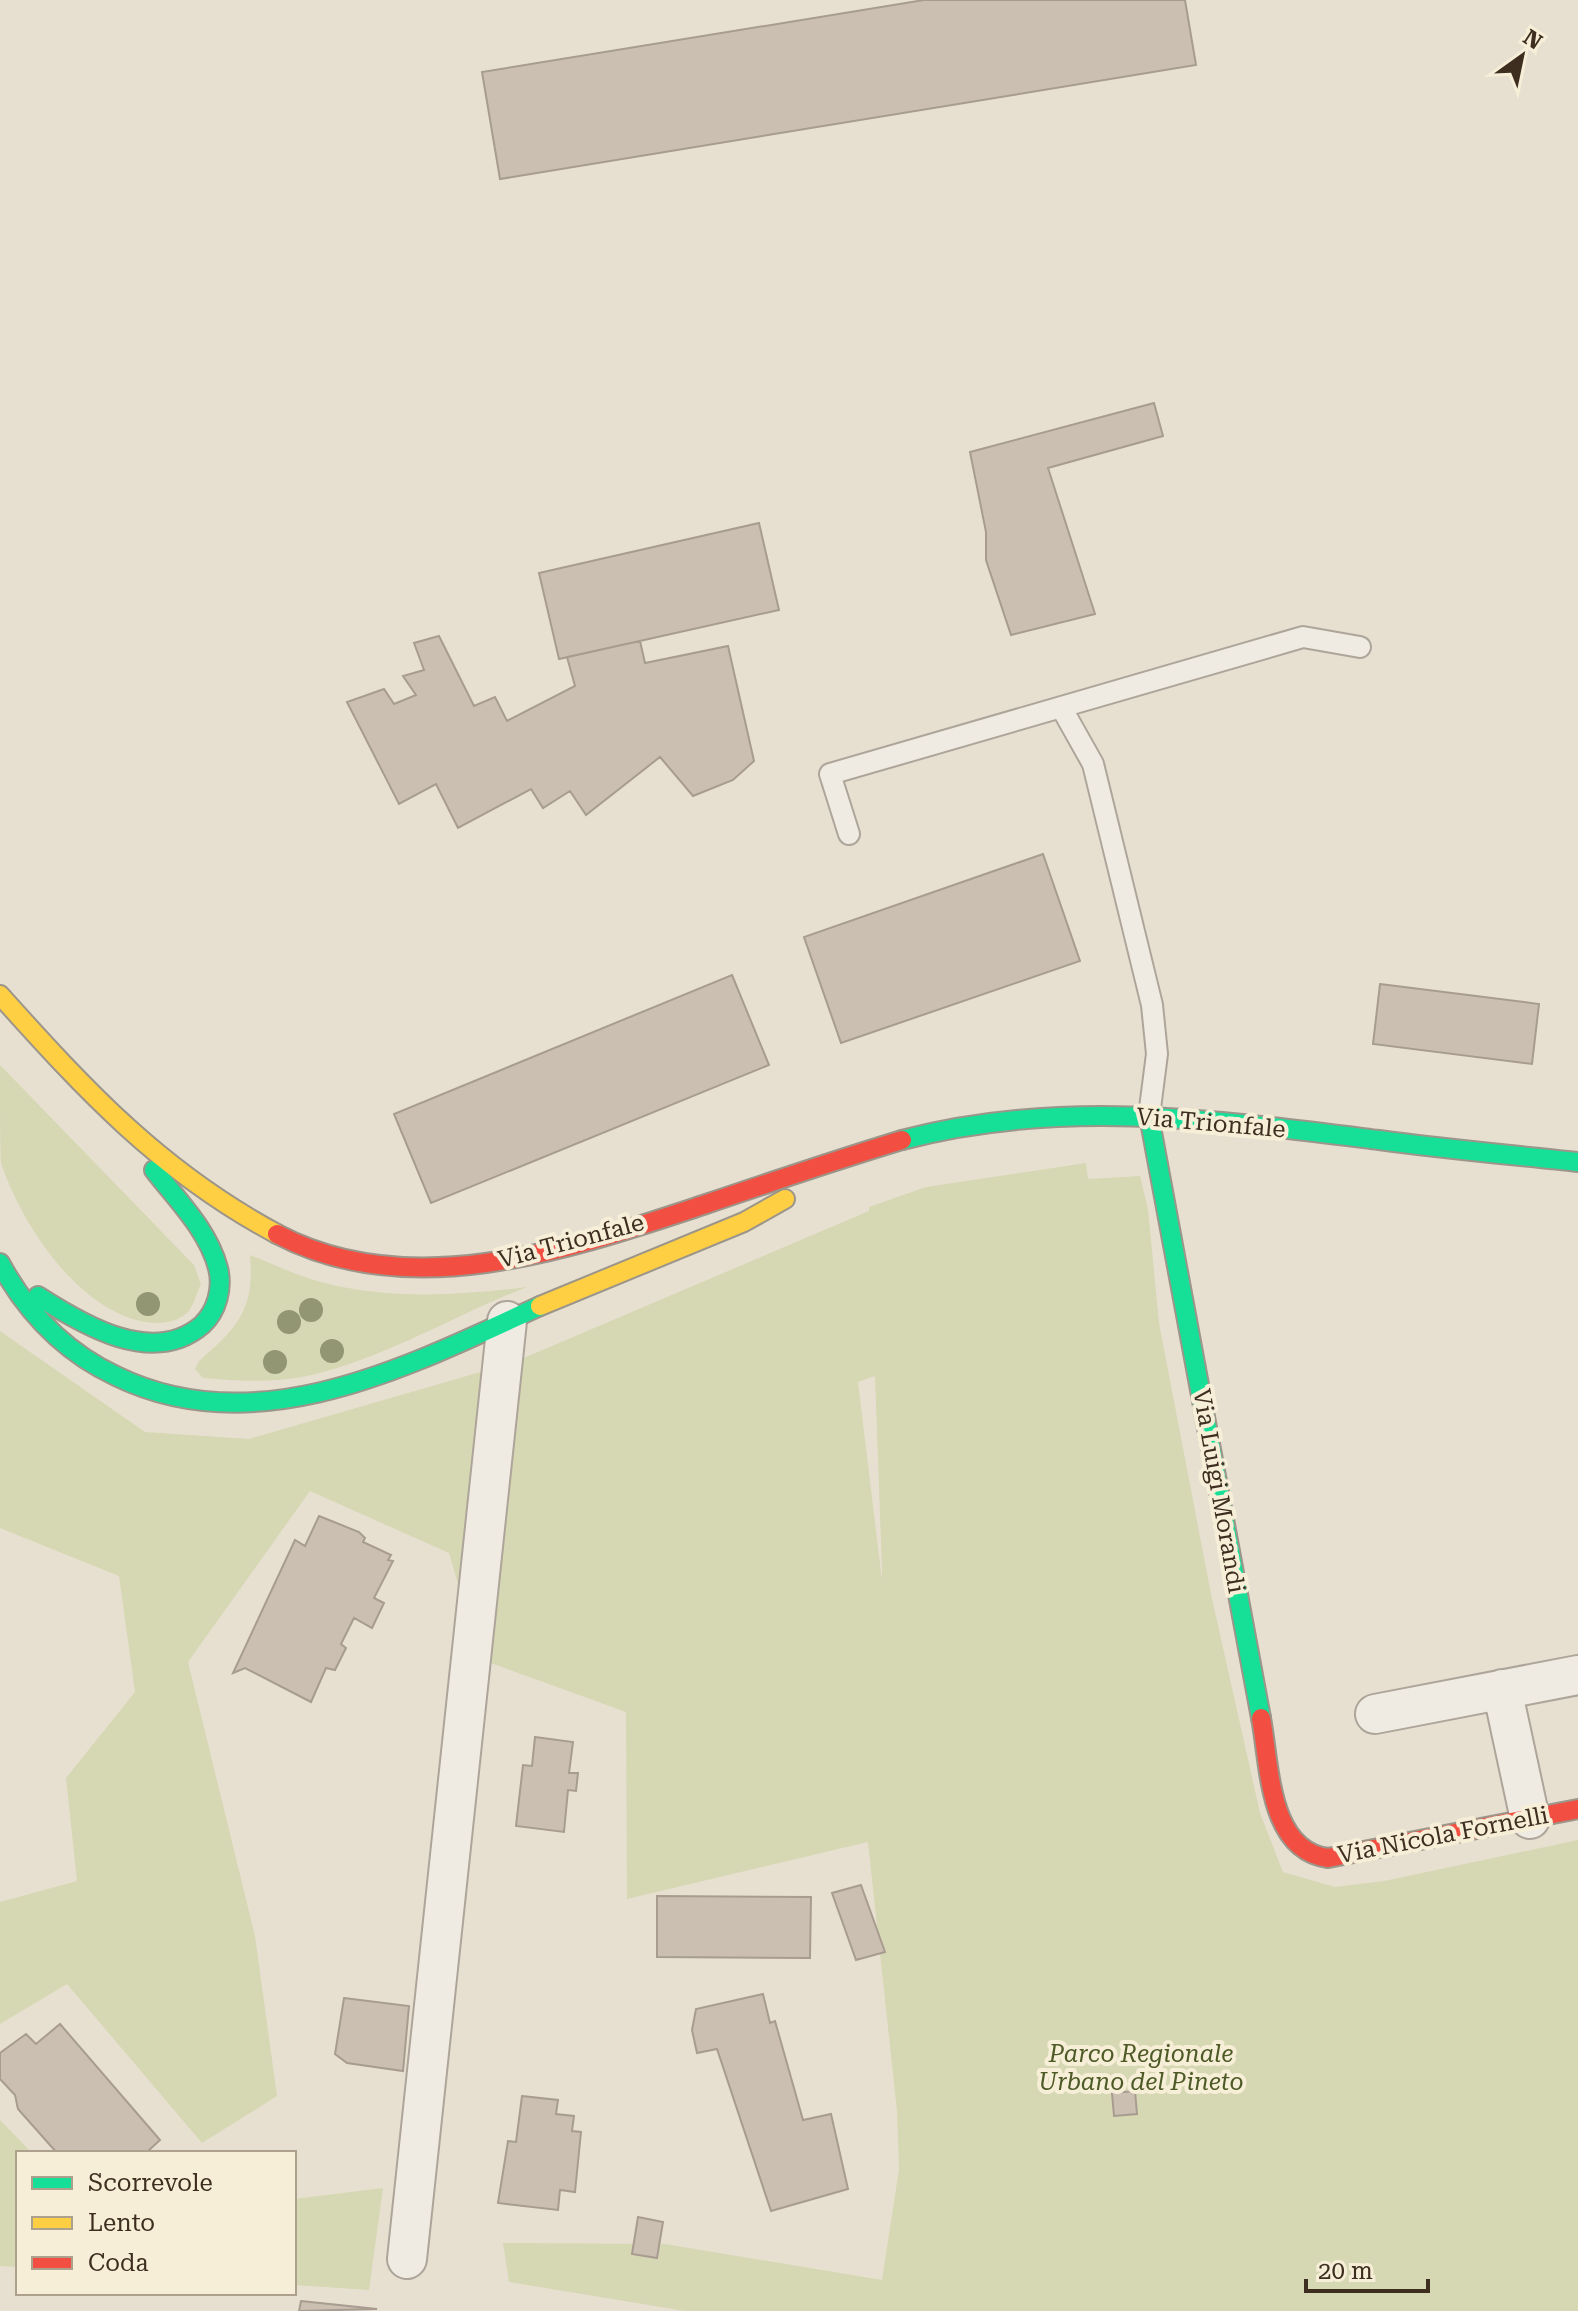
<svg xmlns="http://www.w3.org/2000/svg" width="1578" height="2311" font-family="'Roboto Serif',serif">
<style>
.green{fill:#d6d7b3;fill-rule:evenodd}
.building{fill:#cbbfb2;stroke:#a89c90;stroke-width:2}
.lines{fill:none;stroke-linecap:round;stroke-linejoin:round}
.lane-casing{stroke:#ada599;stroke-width:24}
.street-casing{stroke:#ada599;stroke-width:42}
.fast-casing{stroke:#9c958a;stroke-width:22}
.slow-casing{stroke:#9c958a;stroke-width:22}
.jam-casing{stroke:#9c958a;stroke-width:22}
.lane{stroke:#efebe3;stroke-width:20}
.street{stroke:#efebe3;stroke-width:38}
.fast{stroke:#16e098;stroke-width:18}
.slow{stroke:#ffcf43;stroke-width:18}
.jam{stroke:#f24e42;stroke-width:18}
.tree{fill:#929673}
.labels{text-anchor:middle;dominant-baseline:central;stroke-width:8;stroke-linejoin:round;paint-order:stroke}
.street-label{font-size:24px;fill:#3d2e20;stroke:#f7eed8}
.park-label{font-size:24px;font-style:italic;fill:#4d5a26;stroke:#f7eed8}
</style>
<rect width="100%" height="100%" fill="#e7e0d1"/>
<path class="green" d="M0,1065L194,1265L201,1284C197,1292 194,1305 188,1312C179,1321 166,1323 155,1323C83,1319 22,1226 1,1163C0,1140 0,1091 0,1065Z
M1086,1163L1088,1179L1140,1176L1148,1209L1159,1323L1211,1594L1260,1813L1283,1872L1335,1887L1384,1881L1578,1840V2311H685L509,2282L503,2243L665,2244L882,2280L899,2169L897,2111L868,1842L627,1899L626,1712L480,1659L449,1553L310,1491L188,1662L255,1936L277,2096L202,2143L67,1984L0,2024V1902L77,1881L66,1778L135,1692L119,1576L0,1528V1331L145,1432L249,1439L512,1363L869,1211V1207L926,1187ZM875,1376L882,1570V1580L858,1382Z
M250,1255C275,1265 300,1277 325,1283C391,1300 462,1295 527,1287C457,1314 380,1361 307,1376C272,1383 238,1381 203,1378L195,1369L199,1361C238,1328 255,1308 250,1255Z
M0,2120L32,2153H18V2267L0,2266Z
M383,2188L369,2290L294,2285V2199Z"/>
<path class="building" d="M924,0H1185L1196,65L500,179L482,72Z
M1154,403L1163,436L1048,468L1095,614L1011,635L986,560V532L970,452Z
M759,523L779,610L559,659L539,573Z
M439,636L474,706L495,697L507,721L575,686L567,657L640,641L645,663L728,646L754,761L733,780L693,796L660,757L586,815L570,791L543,808L531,789L458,828L436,784L399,804L347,702L384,689L394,704L416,695L403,676L424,670L414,643Z
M1043,854L1080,961L841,1043L804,937Z
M732,975L769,1065L431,1203L394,1114Z
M1380,984L1539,1004L1532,1064L1373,1044Z
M319,1516L359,1532L365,1538L363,1542L391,1555L388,1560L393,1561L374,1598L384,1603L372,1628L354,1618L341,1644L346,1648L335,1670L326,1668L311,1702L245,1668L233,1673L295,1540L305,1546Z
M535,1737L573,1742L569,1773H578L576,1791L568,1790L564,1832L516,1826L523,1765L532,1766Z
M861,1885L885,1952L856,1960L832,1893Z
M657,1896L811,1897L810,1958L657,1957Z
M763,1994L770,2023L775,2021L803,2120L831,2114L848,2189L771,2211L717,2049L697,2053L692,2030L696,2009Z
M344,1998L409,2006L403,2071L347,2063L335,2054Z
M60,2024L160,2140L146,2153H57L18,2109L15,2095L0,2079V2053L26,2034L36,2044Z
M1135,2091L1137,2114L1114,2116L1112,2093Z
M522,2096L558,2100L556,2114L574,2116L572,2131L581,2132L575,2192L560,2190L558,2210L498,2203L508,2141L516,2142Z
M638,2217L663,2222L657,2258L632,2254Z
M301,2301L377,2309L299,2311Z"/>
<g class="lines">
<g class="lane-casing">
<path id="lane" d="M1061,707L1093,764L1152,1005L1157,1054L1149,1116
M849,834L830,774L1303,637L1360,647"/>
</g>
<g class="street-casing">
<path id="street" d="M1502,1689L1530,1819
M1375,1714L1578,1675
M407,2259L507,1321"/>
</g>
<g class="fast-casing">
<path id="fast" d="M1149,1116L1261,1718
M902,1140C1060,1098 1219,1120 1379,1140C1445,1149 1512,1155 1578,1162
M0,1263C27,1313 65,1352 116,1376C257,1445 409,1366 540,1306
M38,1296C83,1325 153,1367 202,1325C217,1311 223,1288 218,1268C208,1230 177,1200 154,1170"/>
</g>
<g class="slow-casing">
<path id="slow" d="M0,995C86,1091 161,1172 277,1234
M540,1306L744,1222L785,1199"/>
</g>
<g class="jam-casing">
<path id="jam" d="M277,1234C411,1305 573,1248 706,1204C771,1182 836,1160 902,1140
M1261,1718C1270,1765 1268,1850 1328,1858L1578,1809"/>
</g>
<use href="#lane" class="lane"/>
<use href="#street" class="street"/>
<use href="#fast" class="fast"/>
<use href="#slow" class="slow"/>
<use href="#jam" class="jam"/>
</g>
<g class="tree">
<circle cx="148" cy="1304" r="12"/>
<circle cx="311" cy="1310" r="12"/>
<circle cx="289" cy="1322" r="12"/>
<circle cx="332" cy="1351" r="12"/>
<circle cx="275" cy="1362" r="12"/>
</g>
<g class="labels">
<g class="street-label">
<text transform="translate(1211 1123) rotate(5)">Via Trionfale</text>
<text transform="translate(571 1241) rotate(-15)">Via Trionfale</text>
<text transform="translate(1219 1491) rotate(80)">Via Luigi Morandi</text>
<text transform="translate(1443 1835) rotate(-11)">Via Nicola Fornelli</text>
</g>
<g class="park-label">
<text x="1141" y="2054">Parco Regionale<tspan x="1141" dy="28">Urbano del Pineto</tspan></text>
</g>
</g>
<rect x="16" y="2151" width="280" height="144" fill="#f7eed8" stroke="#ada18e" stroke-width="2"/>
<rect x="32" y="2177" width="40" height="12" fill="#16e098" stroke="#ada18e" stroke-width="2"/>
<text x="88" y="2191" font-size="24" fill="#3d2e20">Scorrevole</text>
<rect x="32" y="2217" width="40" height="12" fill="#ffcf43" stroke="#ada18e" stroke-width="2"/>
<text x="88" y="2231" font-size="24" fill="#3d2e20">Lento</text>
<rect x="32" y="2257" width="40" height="12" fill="#f24e42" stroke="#ada18e" stroke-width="2"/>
<text x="88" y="2271" font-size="24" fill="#3d2e20">Coda</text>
<g transform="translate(1522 56) rotate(33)" stroke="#f7eed8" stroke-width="6" paint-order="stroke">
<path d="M0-6L14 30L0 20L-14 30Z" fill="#3d2e20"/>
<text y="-12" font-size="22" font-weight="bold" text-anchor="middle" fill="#3d2e20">N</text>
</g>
<path d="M1306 2279v12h122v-12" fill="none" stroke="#3d2e20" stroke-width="4"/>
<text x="1318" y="2279" font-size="24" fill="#3d2e20" stroke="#f7eed8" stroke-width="6" paint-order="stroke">20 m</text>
</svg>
